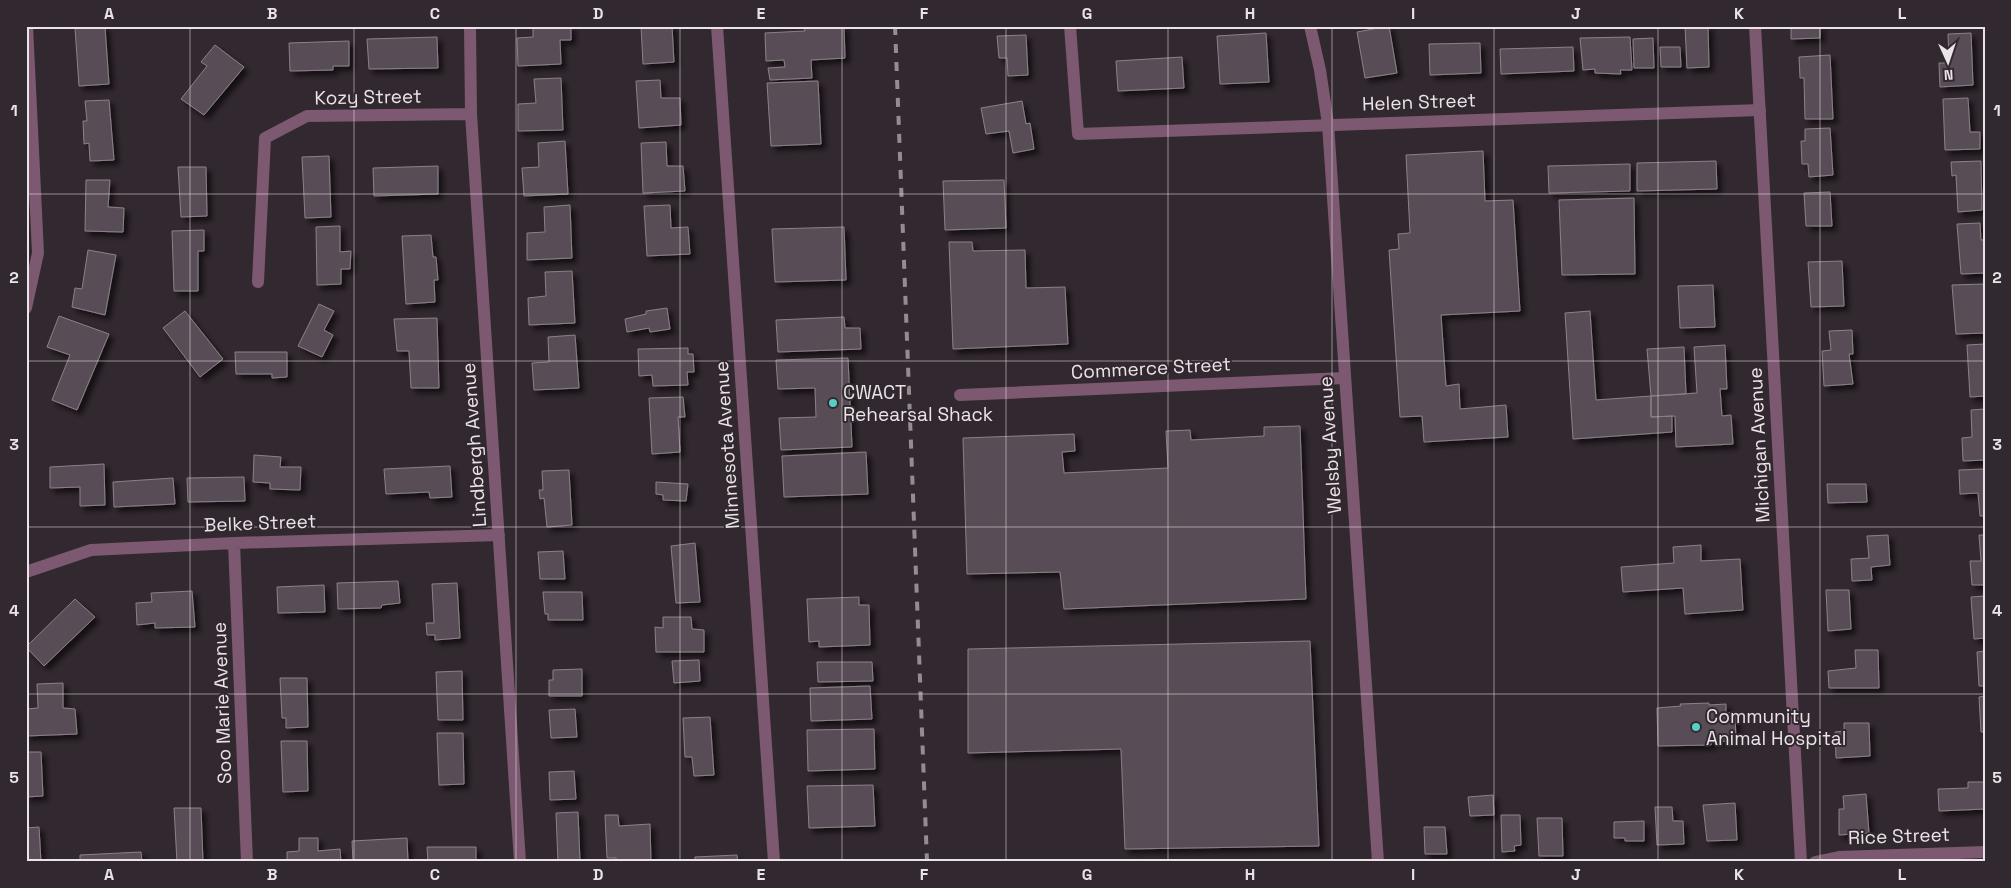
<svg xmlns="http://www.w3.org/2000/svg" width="2011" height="888" font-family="'Space Grotesk',sans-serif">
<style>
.building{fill:#594e56;stroke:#8c8088;filter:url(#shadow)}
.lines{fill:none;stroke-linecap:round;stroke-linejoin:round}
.minor{stroke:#7c5971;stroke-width:12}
.tertiary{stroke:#7c5971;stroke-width:12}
.rail{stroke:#958c92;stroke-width:4;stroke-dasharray:9 9;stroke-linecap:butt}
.grid{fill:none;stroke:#eae3e7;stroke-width:1;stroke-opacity:0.55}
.poi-dot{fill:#56cec4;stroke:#32282f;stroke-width:2}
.labels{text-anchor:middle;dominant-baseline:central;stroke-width:4;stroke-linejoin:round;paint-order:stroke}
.street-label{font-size:19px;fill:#eae3e7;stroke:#32282f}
.poi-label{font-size:19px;fill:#eae3e7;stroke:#32282f;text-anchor:start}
.neatline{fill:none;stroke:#eae3e7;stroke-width:2}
.grid-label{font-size:16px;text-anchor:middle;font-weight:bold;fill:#eae3e7}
</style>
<defs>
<filter id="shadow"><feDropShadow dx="4.5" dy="4.5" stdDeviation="2.5" flood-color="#0009"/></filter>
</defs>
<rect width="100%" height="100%" fill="#32282f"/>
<path class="building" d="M533,26H571V40H560L561,64L518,66L517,38L533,37Z
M641,26H672L674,62L643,64Z
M804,26H844L845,58L811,60L812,78L770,80L768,68L785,67L784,60L766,61L765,33L805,31Z
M1389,26L1397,73L1365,78L1357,32Z
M1685,26H1708L1709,67L1687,68Z
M1791,26H1820V38L1791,39Z
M105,27L109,84L79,86L75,28Z
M1266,33L1269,82L1220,84L1217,36Z
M1971,33L1973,85L1940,87L1939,63H1949L1948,34Z
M1026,35L1028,75L1008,76L1007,58H999L997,36Z
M437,37L438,68L369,69L367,39Z
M1630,37L1632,70H1620L1621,74L1595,73V69L1583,70L1580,38Z
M1653,38L1654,68H1634L1633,39Z
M349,41V66H333V70L290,71L289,43Z
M1480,43L1481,73L1430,75L1429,44Z
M215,45L244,67L204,115L181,99L207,66L201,62Z
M1573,47L1574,71L1501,74L1500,49Z
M1660,47H1680L1681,67H1661Z
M1830,55L1833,119H1805L1804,78H1800L1799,57Z
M1182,57L1184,88L1118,91L1116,61Z
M561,78L563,130L518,131V104L536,103L534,79Z
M660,80L661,98H680L681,125L639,128L636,81Z
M818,81L821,144L771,146L767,83Z
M1968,98L1970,132H1980V149L1945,150L1943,99Z
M109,100L114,160L90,161L89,143L84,144L83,121H87L85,101Z
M1022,101L1026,124L1030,123L1034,149L1013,153L1009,131L986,134L981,108Z
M1830,128L1833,175L1809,177L1808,164H1802L1801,141H1805V129Z
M565,141L568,194L524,196L522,168L539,167L538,143Z
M666,142L667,166H683L685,191L643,193L641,143Z
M1483,151L1485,201L1513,200L1520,311L1441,315L1446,386L1459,384L1460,409L1506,405L1508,437L1424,442L1422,416L1400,417L1389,250L1399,249L1398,234L1410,233L1406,155Z
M329,156L331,217L305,218L302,157Z
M1716,161L1717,189L1637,191V163Z
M1981,161L1982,210L1958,212L1956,175L1952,176L1951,162Z
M1630,164V191L1549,193L1548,166Z
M438,166V194L374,196L373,168Z
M178,167H206L207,216L181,217Z
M86,180H110L108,207L124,208L123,232L85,231Z
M1004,180L1006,228L945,230L943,181Z
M1830,192L1832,226H1806L1804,193Z
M1634,198L1635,274L1562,275L1559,200Z
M570,205L572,258L527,260V233L545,232L544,207Z
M670,205L671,228L688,227L690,254L647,256L644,206Z
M1980,223L1981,240H1985V273L1961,274L1957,224Z
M340,226V252L351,251L350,269H341V284L317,285L316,227Z
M844,227L846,280L775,282L772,229Z
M204,230V251H198V291H174L172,231Z
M431,235L433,257H436L438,280H434L435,302L406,304L402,236Z
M949,242H972L973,251L1025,250L1026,288L1065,287L1068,344L953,349Z
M88,250L116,255L105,315L72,307L75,288L82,289Z
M1842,261L1844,306L1811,307L1808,262Z
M572,271L575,323L529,325L528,298L546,296L545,272Z
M1985,284V333L1956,334L1952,285Z
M1713,285L1715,327L1680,328L1678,286Z
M319,304L334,311L324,330L333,335L322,357L298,346Z
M667,308L670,329L650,332L649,328L627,332L625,319L646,314V311Z
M185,311L223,359L200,377L163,328Z
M1590,311L1596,400L1651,396V417L1672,416V432L1573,439L1565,313Z
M59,316L109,334L77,410L52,400L70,355L47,347Z
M844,317L845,328H860L861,349L778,352L776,320Z
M437,318L439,388H411L409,351H397L394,319Z
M1852,330L1853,354H1849L1853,384L1824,386L1822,351L1831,350L1829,331Z
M575,335L579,388L534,390L532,363L549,362L548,337Z
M1985,344V396L1970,397L1967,345Z
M1725,345L1727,389H1720L1722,416L1731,415L1733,444L1676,447L1675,416L1651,417V396L1697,393L1694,347Z
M1684,347L1686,394L1651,396L1647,349Z
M688,348V354H693L694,372H687L688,385L653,386L652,375L639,376L638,349Z
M235,352H287V377L272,378V374H236Z
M848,358L852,447L781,450L779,418L816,417L815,388L778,389L776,360Z
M683,397L685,417H678L680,452L652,454L649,398Z
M1985,409V460L1963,461L1962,438L1972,437L1971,410Z
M1300,426L1306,599L1064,609L1060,572L967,574L963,438L1074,434L1075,451L1062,452L1064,473L1168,468L1166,431L1190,430L1191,440L1264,436V427Z
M866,452L868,494L784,497L782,456Z
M254,455L281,457L280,467H301L300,490L270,489V483L253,482Z
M104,464L105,505L80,506V487L50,488V467Z
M450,466L452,497L430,498L429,492L386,494L384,469Z
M1985,469V516H1980L1978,493L1960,494L1959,470Z
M569,470L572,525L547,527L544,498L540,499L539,490H543L542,471Z
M244,477L245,501L188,502L187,478Z
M173,478L175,504L114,507L113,482Z
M656,482L688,484L686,501L663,500V495L656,494Z
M1827,484H1866L1867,502L1828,503Z
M1888,535L1890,565L1871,567L1872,580L1852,581L1851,559L1869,558L1867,536Z
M1979,535H1985V585H1972L1970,561H1981Z
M695,543L700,602L676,603L671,546Z
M1701,545V561L1740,559L1743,610L1685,614L1683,588L1623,592L1621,567L1674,563L1673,547Z
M563,551L565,579H540L538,552Z
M398,581L400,603L382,605L381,608L338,609L337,583Z
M457,583L460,638L435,640V635H427L426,623H434L432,584Z
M324,585L325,612L278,613L277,587Z
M1826,590H1849L1851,629L1828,631Z
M192,591L195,627L155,628V623L137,625L136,603L152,602L151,593Z
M543,592H582L583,620H548V614H545Z
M1985,596V638L1974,639L1971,597Z
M859,597V605H869L870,645L819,647V641L809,642L807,599Z
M75,599L95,617L44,666L26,647Z
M663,617H691L692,629L704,630V652H656L655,627L663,628Z
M1310,641L1319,846L1125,849L1121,749L968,753V649Z
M1855,650H1878L1879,688H1829L1828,671L1856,668Z
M1985,651V686H1979L1977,652Z
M699,660L700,681L674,683L672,661Z
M817,662H872L873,681L818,682Z
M582,669V696H549V680H553V670Z
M462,671L463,720H438L436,672Z
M280,678H307L308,727L286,728V718H282Z
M63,683V708L75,709L77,734L26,736V709L38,708L37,684Z
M870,686L872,719L811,721L810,688Z
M1985,696V732H1981L1979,697Z
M1709,703V705L1726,704V713L1735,712L1736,741L1712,742L1711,745L1658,746L1657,708L1681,706L1680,704Z
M575,709L577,737L551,738L549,710Z
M710,717L714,775L694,776L692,757H685L683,718Z
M1844,723H1869L1870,756L1836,758L1835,732L1844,731Z
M874,729L875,769L808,771L807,730Z
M437,733H463L464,784L439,785Z
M281,741H307L308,791L283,792Z
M26,752H41L43,796L26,797Z
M574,771L576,799L550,800L549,772Z
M1968,782H1985V809L1939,811L1938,789L1968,788Z
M873,785L875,826L809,828L807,786Z
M1866,794L1869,833L1839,835V809H1844L1843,796Z
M1493,795L1494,815L1470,816L1468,797Z
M1735,803L1737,840L1707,841L1703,805Z
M1655,807H1672L1673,821H1683L1684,844L1657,845Z
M174,808H201L203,862H177Z
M578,812L580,862H558L556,813Z
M605,815H618L619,826L650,824L651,862H616V858H607Z
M1501,815H1520L1521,845L1514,846L1515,851L1502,852Z
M1537,818H1562L1563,856H1539Z
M1644,821V841H1625V838H1614V822Z
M39,827L41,862H26V828Z
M1424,827H1445L1447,854H1425Z
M299,838H318V851L340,849L341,862H287V852L299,851Z
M407,838L408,862H353L352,841Z
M427,847H476V862H428Z
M141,852L142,862H80V855Z
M737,855L738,862H695V857Z"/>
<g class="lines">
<path class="minor" d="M470,26L471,114L520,862
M717,26L774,862
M1070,26L1078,134L1760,110
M1310,26L1320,70L1328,124L1378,862
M258,282L265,138L307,116L471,114
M26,308L38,253L27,26
M960,395L1344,378
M234,543L247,862
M26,572L91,550L234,543L499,535
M1815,862L1839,857L1985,852"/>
<path class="tertiary" d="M1755,26L1801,862"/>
<path class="rail" d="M895,26L927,862"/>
</g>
<path class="grid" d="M190,26V862M354,26V862M516,26V862M680,26V862M842,26V862M1006,26V862M1168,26V862M1332,26V862M1494,26V862M1658,26V862M1820,26V862M26,194H1985M26,361H1985M26,527H1985M26,694H1985"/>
<g class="poi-dot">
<circle cx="833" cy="403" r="5"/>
<circle cx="1696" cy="727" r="5"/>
</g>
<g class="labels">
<g class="street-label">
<text transform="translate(368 97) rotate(-1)">Kozy Street</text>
<text transform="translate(1419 102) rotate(-2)">Helen Street</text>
<text transform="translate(1151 368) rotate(-3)">Commerce Street</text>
<text transform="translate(474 445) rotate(-94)">Lindbergh Avenue</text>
<text transform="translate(727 445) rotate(-94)">Minnesota Avenue</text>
<text transform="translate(1330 445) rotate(-94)">Welsby Avenue</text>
<text transform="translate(1759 445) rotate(-93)">Michigan Avenue</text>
<text transform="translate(260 523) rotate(-2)">Belke Street</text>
<text transform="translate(222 703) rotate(-92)">Soo Marie Avenue</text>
<text transform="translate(1899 836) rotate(-2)">Rice Street</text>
</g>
<g class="poi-label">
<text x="843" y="392">CWACT<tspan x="843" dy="22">Rehearsal Shack</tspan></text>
<text x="1706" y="716">Community<tspan x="1706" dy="22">Animal Hospital</tspan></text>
</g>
</g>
<rect width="2011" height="888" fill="none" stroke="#32282f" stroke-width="55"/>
<g transform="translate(1948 62) rotate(177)" stroke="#32282f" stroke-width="4" paint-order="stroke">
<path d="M0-4L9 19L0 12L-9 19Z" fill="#eae3e7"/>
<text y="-8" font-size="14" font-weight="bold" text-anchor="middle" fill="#eae3e7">N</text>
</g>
<rect x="28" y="28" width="1956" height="832" class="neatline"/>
<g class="grid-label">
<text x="109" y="19">A</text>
<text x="272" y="19">B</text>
<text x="435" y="19">C</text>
<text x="598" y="19">D</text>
<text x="761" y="19">E</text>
<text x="924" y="19">F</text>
<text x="1087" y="19">G</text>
<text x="1250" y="19">H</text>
<text x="1413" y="19">I</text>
<text x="1576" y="19">J</text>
<text x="1739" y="19">K</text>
<text x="1902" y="19">L</text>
<text x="14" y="116">1</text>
<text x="1997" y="116">1</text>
<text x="14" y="283">2</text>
<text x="1997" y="283">2</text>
<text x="14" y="450">3</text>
<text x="1997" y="450">3</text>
<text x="14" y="616">4</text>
<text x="1997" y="616">4</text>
<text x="14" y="783">5</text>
<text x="1997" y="783">5</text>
<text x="109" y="880">A</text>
<text x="272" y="880">B</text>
<text x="435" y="880">C</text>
<text x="598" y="880">D</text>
<text x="761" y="880">E</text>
<text x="924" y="880">F</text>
<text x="1087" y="880">G</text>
<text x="1250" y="880">H</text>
<text x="1413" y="880">I</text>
<text x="1576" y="880">J</text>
<text x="1739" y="880">K</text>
<text x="1902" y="880">L</text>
</g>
</svg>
